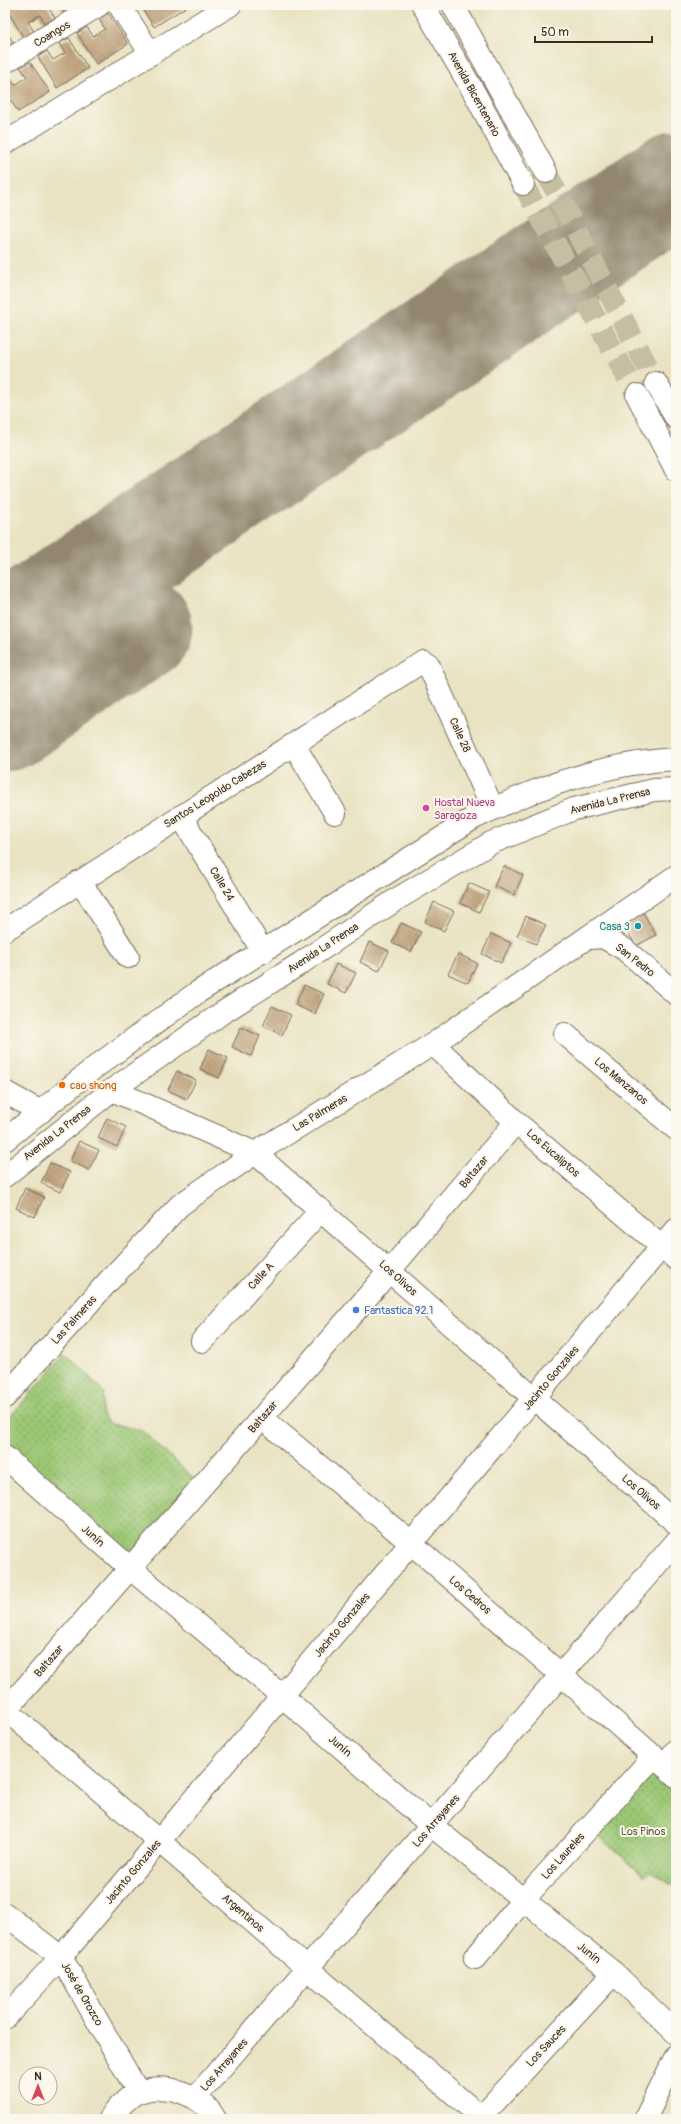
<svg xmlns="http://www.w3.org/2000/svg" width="681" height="2124" font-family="Pangolin,sans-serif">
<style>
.park{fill:url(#park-dots);stroke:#6b7849}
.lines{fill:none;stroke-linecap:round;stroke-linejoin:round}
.runway{stroke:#928670;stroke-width:105}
.building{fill:url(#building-back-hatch)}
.major-tunnel{stroke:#c6bea2;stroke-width:22;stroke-dasharray:22 11;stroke-linecap:butt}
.minor-casing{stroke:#786b58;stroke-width:24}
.major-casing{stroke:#786b58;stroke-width:24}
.minor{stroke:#fff;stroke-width:22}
.major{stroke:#fff;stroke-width:22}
.hotel-dot{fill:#d1479c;stroke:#fbf7ec;stroke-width:1.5}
.culture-dot{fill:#0f9aa8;stroke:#fbf7ec;stroke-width:1.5}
.food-dot{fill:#e8710a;stroke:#fbf7ec;stroke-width:1.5}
.shop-dot{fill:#3f7fe0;stroke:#fbf7ec;stroke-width:1.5}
.labels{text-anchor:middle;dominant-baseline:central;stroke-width:4;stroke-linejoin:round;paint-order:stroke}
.street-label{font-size:11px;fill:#3b2a1e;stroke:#fbf7ec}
.hotel-label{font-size:11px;fill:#b23c85;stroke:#fbf7ec;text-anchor:start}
.culture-label{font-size:11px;fill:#0d838f;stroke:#fbf7ec;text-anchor:end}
.food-label{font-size:11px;fill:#c56008;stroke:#fbf7ec;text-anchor:start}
.shop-label{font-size:11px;fill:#366cbe;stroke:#fbf7ec;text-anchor:start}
.park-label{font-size:11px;fill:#585938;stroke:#fbf7ec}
</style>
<defs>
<pattern id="park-dots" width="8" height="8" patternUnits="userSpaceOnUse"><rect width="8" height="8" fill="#9bc774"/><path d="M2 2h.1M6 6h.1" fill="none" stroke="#80a25f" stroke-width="1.8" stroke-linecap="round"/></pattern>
<pattern id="building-back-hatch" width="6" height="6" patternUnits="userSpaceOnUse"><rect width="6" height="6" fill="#c0a27c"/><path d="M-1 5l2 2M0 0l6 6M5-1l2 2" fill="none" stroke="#9d8465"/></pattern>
</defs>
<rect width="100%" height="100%" fill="#fbf7ec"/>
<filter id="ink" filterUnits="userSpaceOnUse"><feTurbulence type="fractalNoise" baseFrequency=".025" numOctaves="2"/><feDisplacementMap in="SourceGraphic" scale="8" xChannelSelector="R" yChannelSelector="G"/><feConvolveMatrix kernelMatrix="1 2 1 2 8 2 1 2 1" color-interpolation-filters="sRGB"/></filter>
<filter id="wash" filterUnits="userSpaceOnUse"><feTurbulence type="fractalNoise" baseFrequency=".012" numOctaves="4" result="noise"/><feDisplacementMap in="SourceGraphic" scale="16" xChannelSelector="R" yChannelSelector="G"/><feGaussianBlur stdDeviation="0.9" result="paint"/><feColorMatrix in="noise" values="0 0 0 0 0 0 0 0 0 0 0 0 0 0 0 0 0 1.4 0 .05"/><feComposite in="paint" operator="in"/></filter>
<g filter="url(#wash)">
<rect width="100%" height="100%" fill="#e9e3c3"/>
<path class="park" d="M66,1353L104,1392L102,1414L108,1423L141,1430L196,1480L131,1559L5,1437V1422Z
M650,1772L676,1794V1887L651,1872L644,1876L596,1834Z"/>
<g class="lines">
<path class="runway" d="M5,637L676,183
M5,719L140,628"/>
</g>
<g id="blocks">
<path class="building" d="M8,5H47L55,18L45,24L40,15L28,22L34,32L24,38L5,7Z
M59,5H73L74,8L65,14Z
M140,5H184L186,7L154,27Z
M108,13L128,44L96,64L77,33L87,27L93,36L105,29L99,19Z
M5,29L14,44L5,50Z
M69,38L88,68L57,88L38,57L47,51L53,60L65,53L59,43Z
M30,62L50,92L18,112L5,91V78L9,75L15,85L27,77L20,67Z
M504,866L523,875L514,895L494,886Z
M469,883L489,892L479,912L460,903Z
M434,902L454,911L444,931L425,922Z
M640,907L656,935L636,946L620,918Z
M526,916L546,925L536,944L517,936Z
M401,923L421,932L411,952L392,943Z
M491,934L511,943L501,963L482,954Z
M369,942L389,951L379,971L360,962Z
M458,954L477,963L468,983L448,974Z
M336,964L356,973L346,993L327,984Z
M304,985L324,994L315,1014L295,1005Z
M272,1006L291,1015L282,1035L263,1026Z
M241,1027L260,1036L251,1056L232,1047Z
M209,1049L228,1058L219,1078L200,1069Z
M177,1071L196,1080L187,1099L168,1090Z
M107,1118L126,1127L117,1147L98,1138Z
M79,1141L99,1150L89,1170L70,1161Z
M50,1163L70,1172L60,1192L41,1183Z
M25,1188L44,1197L35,1217L16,1208Z"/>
</g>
</g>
<g filter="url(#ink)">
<use href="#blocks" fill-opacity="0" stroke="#786b58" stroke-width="1"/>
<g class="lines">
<path class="major-tunnel" d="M546,172L656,383
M523,184L637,395"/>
<g class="minor-casing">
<path id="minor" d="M119,5L151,54
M5,62L99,5
M5,143L230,5
M294,745L335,813
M181,816L263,952
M80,881L128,957
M5,930L423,661L428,664L493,809
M589,938L603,937L624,949L676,994
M565,1034L676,1129
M433,1044L516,1122L676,1259
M112,1090L255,1153L676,1523
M5,1092L41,1112
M202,1341L321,1210
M5,1397L105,1285L180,1205L255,1153L433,1044L676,876
M262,1418L411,1543L676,1776
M5,1457L131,1569L282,1696L432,1826L614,1973L676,2033
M6,1710L356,1310L516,1122
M6,1710L481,2117
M665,1766L676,1750
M5,1914L61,1957L138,2092
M475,1958L523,1900L654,1756
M5,2018L61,1957L676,1230
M195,2098L676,1542
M109,2119C117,2110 127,2096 139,2092C166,2082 202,2094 215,2119
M479,2119L614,1973
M645,2119L676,2056"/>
</g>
<g class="major-casing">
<path id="major" d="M423,5L475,94L523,184
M453,5L546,172
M656,383L676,418
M637,395L676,470
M5,1140L94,1068L198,992L472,819C534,788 606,763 676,759
M5,1176L112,1090L222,1013L301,963L397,899L491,843L574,809L654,790L676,789"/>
</g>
<use href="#minor" class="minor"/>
<use href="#major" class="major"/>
</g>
</g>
<circle class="hotel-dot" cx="426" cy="808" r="4"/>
<circle class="culture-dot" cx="638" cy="926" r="4"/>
<circle class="food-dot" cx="62" cy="1085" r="4"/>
<circle class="shop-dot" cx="356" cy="1310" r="4"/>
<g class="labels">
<g class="street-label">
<text transform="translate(52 34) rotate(-31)">Coangos</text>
<text transform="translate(474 94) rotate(61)">Avenida Bicentenario</text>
<text transform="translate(460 735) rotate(66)">Calle 28</text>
<text transform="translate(215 794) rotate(-32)">Santos Leopoldo Cabezas</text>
<text transform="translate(610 801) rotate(-14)">Avenida La Prensa</text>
<text transform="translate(222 884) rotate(59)">Calle 24</text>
<text transform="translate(323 948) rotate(-33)">Avenida La Prensa</text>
<text transform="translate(635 960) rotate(38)">San Pedro</text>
<text transform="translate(621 1081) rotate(40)">Los Manzanos</text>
<text transform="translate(320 1113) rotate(-31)">Las Palmeras</text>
<text transform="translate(57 1133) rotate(-38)">Avenida La Prensa</text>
<text transform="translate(553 1153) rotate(41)">Los Eucaliptos</text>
<text transform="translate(474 1172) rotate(-50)">Baltazar</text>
<text transform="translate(261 1276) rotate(-48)">Calle A</text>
<text transform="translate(398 1278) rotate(42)">Los Olivos</text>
<text transform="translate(74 1320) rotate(-48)">Las Palmeras</text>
<text transform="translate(551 1378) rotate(-50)">Jacinto Gonzales</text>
<text transform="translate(263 1417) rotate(-49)">Baltazar</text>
<text transform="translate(641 1492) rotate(41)">Los Olivos</text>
<text transform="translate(93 1536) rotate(42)">Junín</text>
<text transform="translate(470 1595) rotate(41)">Los Cedros</text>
<text transform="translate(342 1625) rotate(-50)">Jacinto Gonzales</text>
<text transform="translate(49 1661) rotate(-49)">Baltazar</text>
<text transform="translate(340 1746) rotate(41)">Junín</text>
<text transform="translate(436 1821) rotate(-49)">Los Arrayanes</text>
<text transform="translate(563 1856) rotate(-48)">Los Laureles</text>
<text transform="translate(133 1872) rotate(-50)">Jacinto Gonzales</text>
<text transform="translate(243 1913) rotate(41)">Argentinos</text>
<text transform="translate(589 1953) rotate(39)">Junín</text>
<text transform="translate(82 1994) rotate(60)">José de Orozco</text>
<text transform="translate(546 2046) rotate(-47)">Los Sauces</text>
<text transform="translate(224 2065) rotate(-49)">Los Arrayanes</text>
</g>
<g class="hotel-label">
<text x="434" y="802">Hostal Nueva<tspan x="434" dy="13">Saragoza</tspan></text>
</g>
<g class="culture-label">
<text x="630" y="926">Casa 3</text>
</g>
<g class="food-label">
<text x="70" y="1085">cao shong</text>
</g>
<g class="shop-label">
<text x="364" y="1310">Fantastica 92.1</text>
</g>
<g class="park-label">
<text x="643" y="1831">Los Pinos</text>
</g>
</g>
<rect width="681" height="2124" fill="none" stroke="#fbf7ec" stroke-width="20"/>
<g transform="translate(38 2086)"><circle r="19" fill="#fbf7ec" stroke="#aea59a"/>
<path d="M0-3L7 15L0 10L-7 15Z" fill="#d1495b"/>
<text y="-6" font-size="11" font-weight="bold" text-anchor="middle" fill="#3b2a1e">N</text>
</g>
<path d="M535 36v6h117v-6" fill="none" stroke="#3b2a1e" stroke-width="2"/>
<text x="541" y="36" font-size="12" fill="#3b2a1e" stroke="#fbf7ec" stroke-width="3" paint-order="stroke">50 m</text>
</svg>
